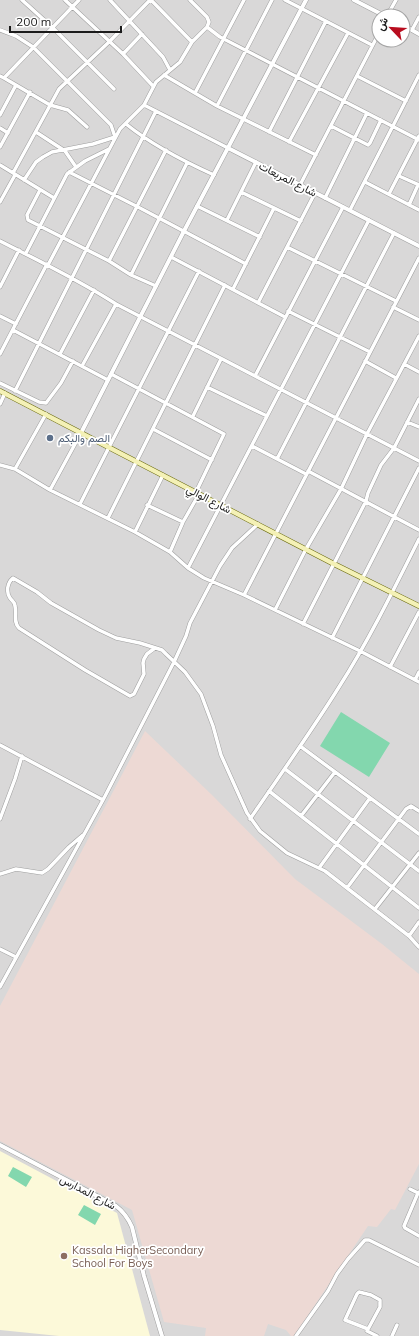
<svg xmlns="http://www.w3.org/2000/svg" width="419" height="1336" font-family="Mulish,Vazirmatn,sans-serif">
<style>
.residential{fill:#d9d8d8;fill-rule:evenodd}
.education{fill:#fcf9d9}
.military{fill:#edd9d4}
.pitch{fill:#83d7ae}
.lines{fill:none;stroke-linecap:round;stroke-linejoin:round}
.minor-casing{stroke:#9f9f9f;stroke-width:4.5}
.tertiary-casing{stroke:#9f9f9f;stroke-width:5}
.secondary-casing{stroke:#68680b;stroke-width:5.5}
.minor{stroke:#fff;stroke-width:3.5}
.tertiary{stroke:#fff;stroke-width:4}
.secondary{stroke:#f4f1b6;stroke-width:4.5}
.service-dot{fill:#5c6f8a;stroke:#fff;stroke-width:1.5}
.education-dot{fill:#8d6e63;stroke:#fff;stroke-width:1.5}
.labels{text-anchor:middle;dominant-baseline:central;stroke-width:3.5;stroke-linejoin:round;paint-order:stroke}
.street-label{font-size:11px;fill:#1b1b1b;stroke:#fff}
.service-label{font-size:11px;fill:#4e5e75;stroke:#fff;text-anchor:start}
.education-label{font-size:11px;fill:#785e54;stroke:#fff;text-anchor:start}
</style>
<rect width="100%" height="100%" fill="#ece7e1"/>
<path class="residential" d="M0,0H419V1336H0ZM379,16H403V40H379Z"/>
<path class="education" d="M0,1151L117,1213L150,1336H59L0,1330Z"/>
<path class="military" d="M145,731L212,795L295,879L382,944L419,974V1164L395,1210L391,1209L377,1227L368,1226L294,1336H291L286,1330L268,1324L264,1336H205L206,1328L164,1322L132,1210L0,1141V1006Z"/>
<path class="pitch" d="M341,712L390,743L369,777L320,746Z
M13,1167L32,1177L26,1187L8,1176Z
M84,1205L101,1214L95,1225L78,1215Z"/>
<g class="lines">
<g class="minor-casing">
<path id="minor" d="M22,0L53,28L114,89
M65,0L123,54L153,86
M110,0L163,57L170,70
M151,0L192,42
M190,0L207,17L209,22L207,27L220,37L419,140
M285,0L372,45
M387,16L396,0
M0,30L16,36L33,47L111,125L115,137
M412,30L419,17
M123,54L142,34
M164,75L217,106L316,155
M0,76L4,78L79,0
M357,76L406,101
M4,78L50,105L68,110L87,127
M195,93L244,0
M144,105L228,148
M217,106L272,0
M0,115L16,85
M126,124C152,145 183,161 214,175
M331,126L368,145L370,143L381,120
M0,128L8,133
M36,132L65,151L76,167
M269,132L326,21
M289,142L348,33
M0,147L30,92
M0,165L54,198
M69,172L138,207L246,264
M13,173L59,89L109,42L150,0
M399,176L419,185
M24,180L36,162L43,157L52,152L93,144L115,137
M365,182L419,210
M300,185L379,33
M40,190L27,215L28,220L109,261L131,275L156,286
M241,192L301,221
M389,194L419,136
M325,198L367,113
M0,202L15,175
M409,205L418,185
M197,206L260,237
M350,210L419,75
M227,220L256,162
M0,241C39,261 79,280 116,304L419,461
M287,247L396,301
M26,253L67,174L85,161L109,149
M171,257L285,317
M109,261L166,150
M48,265L120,129L144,105L156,82L180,62L192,42L207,27
M131,275L187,163
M0,287L19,250
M233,289L274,208
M258,303L315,193
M393,307L419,320
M288,311L370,352
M0,316L16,324
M13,330L108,380
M0,354L47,264
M60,354L94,290
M365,361L396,378
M404,364L419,372
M82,366L116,304
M111,374L224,434L196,492
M255,376L343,207
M0,383L39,402L46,403L61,383L73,361
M207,387L267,416
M15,391L156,111
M0,404L5,393
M193,416L221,359
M407,422L419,427
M153,429L212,460
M252,446L306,474
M277,459L394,233
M0,465L15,469L50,490L135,532L170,552L188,568L204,578L244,595L360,651L419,682
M15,469L46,414
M308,471L419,530
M50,490L81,433
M80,504L199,271
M147,505L183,522
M108,518L225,285
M135,532L163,475
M170,552L183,522L199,494
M188,568L369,220
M244,595L419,258
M275,610L306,549L341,489L367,434L419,336
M303,624L366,501L368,493L381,465L394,448L419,399
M332,638L419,468
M155,648L147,654L144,659L143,663L144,674L134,694L130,696L85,670L19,628C13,622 17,614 15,606C15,602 12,601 10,598C6,592 7,583 13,578L37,592L51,603L99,630L116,638L140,643L162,650L166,654L185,672L201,694L213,726L221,755L247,813L260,831L287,853L325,871L409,936L419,947
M390,667L419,612
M415,680L419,672
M0,745L103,800
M300,746L419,834
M285,769L419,871
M269,791L419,908
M301,816L335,772
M0,819L15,779L22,756
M250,819C280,775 311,732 339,687C369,640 394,589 419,539
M319,868L370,798
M0,874L16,869L42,873L48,869L69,847L83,835
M347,888L406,809L411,806L419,811
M375,909L419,853
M409,936L419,922
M0,949L16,957
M0,987L103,800L138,732L174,662L186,636L190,623L220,566L232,548L258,524
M410,1189L418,1193L419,1192
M418,1193L404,1226L405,1228L419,1236
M367,1331L380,1307V1300L371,1295L359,1292L357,1294L345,1320L368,1329L367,1331L377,1336
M296,1336L328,1291L337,1274L348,1259L365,1240H369L419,1265
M392,1336L397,1325"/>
</g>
<g class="tertiary-casing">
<path id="tertiary" d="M354,0L385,16
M403,25L419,34
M228,148L419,246
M81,433L184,231L306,0
M0,1145L116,1206C124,1212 128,1218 132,1227L144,1276L162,1336"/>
</g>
<g class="secondary-casing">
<path id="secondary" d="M0,391L334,564L419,606"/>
</g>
<use href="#minor" class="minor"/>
<use href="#tertiary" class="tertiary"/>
<use href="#secondary" class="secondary"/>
</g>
<circle class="service-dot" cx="50" cy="438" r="4"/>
<circle class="education-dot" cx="64" cy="1256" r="4"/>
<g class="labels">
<g class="street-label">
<text transform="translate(288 179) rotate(27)">شارع المربعات</text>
<text transform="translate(209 499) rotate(27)">شارع الوالي</text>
<text transform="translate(88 1192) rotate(28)">شارع المدارس</text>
</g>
<g class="service-label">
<text x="58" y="438">الصم والبكم</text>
</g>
<g class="education-label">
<text x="72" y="1250">Kassala HigherSecondary<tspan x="72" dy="13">School For Boys</tspan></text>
</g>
</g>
<g transform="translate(391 28) rotate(295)"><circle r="19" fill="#ffffff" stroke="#a4a4a4"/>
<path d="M0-3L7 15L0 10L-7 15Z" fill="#b90d1f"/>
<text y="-6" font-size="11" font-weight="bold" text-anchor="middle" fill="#1b1b1b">ش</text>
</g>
<path d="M10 26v6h111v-6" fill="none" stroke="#1b1b1b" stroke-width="2"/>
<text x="16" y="26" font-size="12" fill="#1b1b1b" stroke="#ffffff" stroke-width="3" paint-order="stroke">200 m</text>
</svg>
